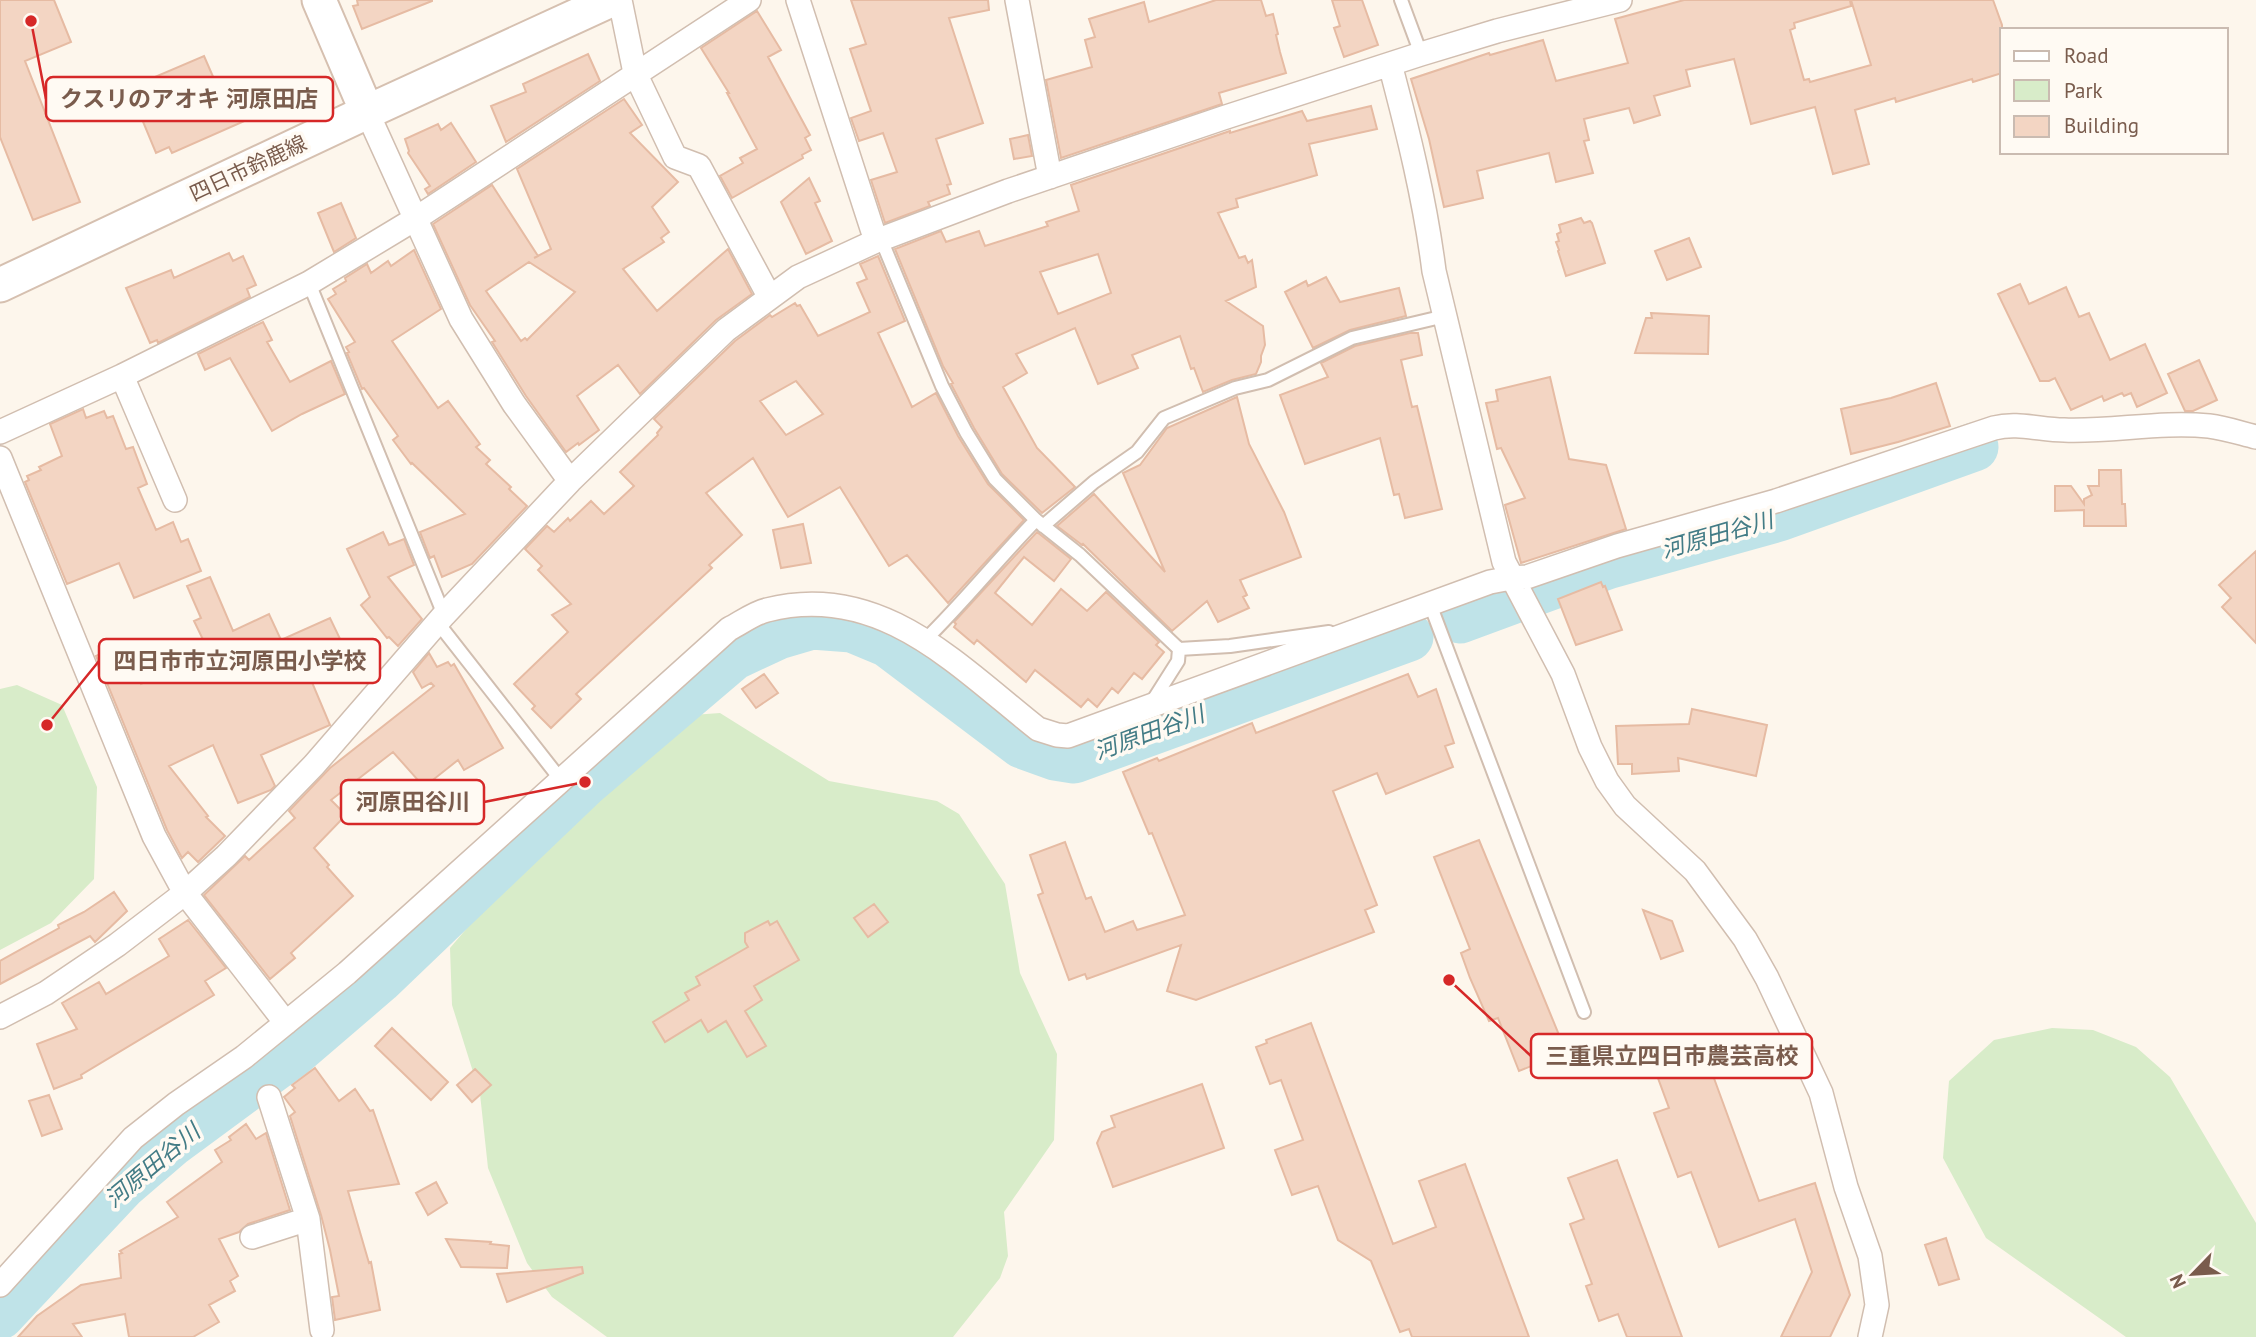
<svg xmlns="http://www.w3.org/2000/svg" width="2256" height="1337" font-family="'PT Sans','Noto Sans JP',sans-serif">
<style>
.green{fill:#d8ecc9}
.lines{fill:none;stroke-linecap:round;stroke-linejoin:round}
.river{stroke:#bfe3e8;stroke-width:49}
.building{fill:#f3d5c3;stroke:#e6bba3;stroke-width:2;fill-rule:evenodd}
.lane-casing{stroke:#d1beb0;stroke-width:16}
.street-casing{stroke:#d1beb0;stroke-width:26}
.secondary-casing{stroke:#d6c0b0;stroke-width:37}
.lane{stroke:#fff;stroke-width:12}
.street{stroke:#fff;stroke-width:23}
.secondary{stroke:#fff;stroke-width:33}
.labels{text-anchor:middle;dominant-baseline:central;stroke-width:7;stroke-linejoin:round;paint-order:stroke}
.street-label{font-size:21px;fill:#7a5c4d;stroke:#fffaf3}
.water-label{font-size:23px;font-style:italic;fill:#437c86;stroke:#fffaf3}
.leader{fill:none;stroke:#d62828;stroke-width:2.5}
.callout-dot{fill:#d62828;stroke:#fffaf3;stroke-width:2.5}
.callout{fill:#fffaf3;stroke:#d62828;stroke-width:2.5}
.callout-label{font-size:23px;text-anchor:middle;font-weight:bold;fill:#7a5c4d}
</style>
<rect width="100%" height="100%" fill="#fdf6ec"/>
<path class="green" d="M17,685L62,705L97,787L94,879L51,923L0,950V689Z
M720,713L829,781L937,801L959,814L1005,884L1020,973L1057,1054L1054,1140L1004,1212L1008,1256L1000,1278L953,1337H607L552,1297L527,1263L488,1168L480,1094L452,1005L450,948L625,743L679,716Z
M2052,1028L2093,1030L2136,1047L2170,1077L2256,1223V1337H2126L1986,1238L1943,1158L1949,1081L1994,1040Z"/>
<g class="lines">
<path class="river" d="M1460,619L1607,565L1779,517L1974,447
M0,1315L122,1185L172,1142L294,1052L379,979L585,782L733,656L778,635L812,625L852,628L888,643L1022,744L1055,756L1074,759L1409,637"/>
</g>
<path class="building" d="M0,0H54L71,42L25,61L80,202L33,220L0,137Z
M357,0H432V1L362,29L353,6L358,5Z
M851,0H988L989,10L949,18L983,123L936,139L951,184L947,185L950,194L928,202L930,206L885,223L871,180L897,172L883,133L859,141L851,118L871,111L850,49L866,44Z
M1216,0H1261L1266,16L1273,14L1278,34L1276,35L1280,52L1286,73L1219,93L1222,104L1061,158L1046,80L1092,67L1085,40L1095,37L1089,19L1144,2L1149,22Z
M1332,0H1362L1378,45L1344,57L1334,28L1340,26Z
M1684,0H1850L1851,6L1794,23L1795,28L1790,30L1804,80L1809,79L1810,82L1871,65L1851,0H1993L2002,25V73L1973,82L1972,79L1896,102L1895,98L1855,110L1869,164L1833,174L1815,107L1751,124L1734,59L1686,70L1690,86L1654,96L1660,115L1634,123L1629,108L1584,119L1589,140L1584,141L1593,173L1556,182L1549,153L1477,171L1483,198L1444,207L1429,139L1411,79L1489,53L1490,55L1543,40L1556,81L1628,63L1615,19Z
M757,11L781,50L768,57L810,135L805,138L811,150L802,155L803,158L732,198L720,176L743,163L740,158L757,149L727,93H729L701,48Z
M588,54L600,81L506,142L491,106L526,92L523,84Z
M204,56L221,95L252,81L265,112L172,153L169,147L156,153L129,88Z
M624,99L642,125L630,133L678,182L652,207L669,232L661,238L664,242L623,269L657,311L728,249L752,294L716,320L640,394L618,365L577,396L599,430L579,445L578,443L566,452L526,396L492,342L495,341L470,305L433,224L492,185L538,256L534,258L551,249L517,169ZM529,262L575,292L527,340L525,338L521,341L486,291Z
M1371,106L1377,129L1309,144L1317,175L1236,199L1238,207L1218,213L1239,258L1245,256L1248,263L1252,260L1256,287L1226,301L1263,326L1265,345L1261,356V362L1256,374L1232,380L1203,392L1194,368L1191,369L1180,336L1132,355L1138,368L1098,384L1075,328L1016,354L1027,373L1003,387L1037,448L1075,487L1042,513L1002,474L974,428L951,384L953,383L943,366L895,249L941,231L946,242L979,231L985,246L1048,226L1046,222L1079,211L1071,185L1230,131V133L1302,111L1307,121ZM1098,254L1111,293L1058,314L1040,272Z
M451,123L476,162L428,194L425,189L430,186L408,153L409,151L405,139L438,124L441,130Z
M1028,135L1032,156L1014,159L1010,139Z
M809,178L820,201L815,203L832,241L806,254L781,202Z
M341,203L356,238L334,252L318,213Z
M1581,218L1584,223L1590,221L1592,223L1605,263L1566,276L1558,251L1559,250L1556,242L1559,241L1557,234L1561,232L1559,225Z
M1689,238L1701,267L1667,280L1655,251Z
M414,250L441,309L392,341L438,408L448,401L480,444L476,447L490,460L486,464L511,487L509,489L527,506L472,564L442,577L434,556L430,558L420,532L465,514L412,463L411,464L393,440L398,436L364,388L362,389L347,353L349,352L346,347L355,342L328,299L336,294L333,289L346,281L345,278L367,264L371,273L388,261L391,266Z
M229,253L233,261L243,256L256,285L247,289L250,297L158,343L157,340L150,343L126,288L171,270L174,278Z
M878,256L905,321L878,333L912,407L936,393L958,436L988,484L1024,520L948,603L907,555L889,566L840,487L788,517L753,458L706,493L742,535L709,565L712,568L576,694L581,699L551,728L532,709L535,706L514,684L568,632L552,615L571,604L538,570L542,566L525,549L547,526L554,532L568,518L570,521L591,501L604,514L634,486L620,472L658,435L657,433L662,427L654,419L735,341L770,315L772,317L795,303L797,306L800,305L818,336L870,312L857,283L867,279L860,264ZM796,381L823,414L786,435L760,401Z
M1326,277L1340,302L1399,288L1406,316L1350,330L1313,348L1285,292L1306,281L1308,286Z
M2020,284L2029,304L2066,287L2079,317L2089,313L2110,360L2145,344L2167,393L2137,407L2131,393L2124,396L2122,393L2104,401L2102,396L2071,410L2055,378L2049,381H2040L1998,294Z
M1651,313L1709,316L1708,354L1635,353L1646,318H1652Z
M263,322L272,340L267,342L290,382L331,361L345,394L302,414L272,431L230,358L205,370L198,354Z
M1410,333H1418L1422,355L1401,360L1412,407L1417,406L1442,509L1405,518L1399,494L1394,495L1380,438L1305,464L1280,395L1328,377L1321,363L1355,346Z
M2199,360L2217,400L2193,411H2185L2168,374Z
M1550,377L1569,459L1606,465L1626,529L1521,563L1505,505L1525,498L1501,448L1497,449L1486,403L1498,401L1496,390Z
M1936,383L1950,426L1898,442L1851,454L1841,409L1891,398Z
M1237,397L1249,444L1284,512L1301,557L1240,580L1247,595L1243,597L1249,608L1218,622L1207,601L1172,631L1083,544L1082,545L1057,526L1094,494L1165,572L1123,473L1140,465L1167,428Z
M83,409L86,418L104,411L107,418L113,416L126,449L133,447L147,484L138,488L156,530L173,522L181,542L188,539L201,571L134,598L119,563L67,584L25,482L29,480L27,476L41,470L39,467L62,456L50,424Z
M2099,470H2121L2122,504H2125L2126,526H2084V510L2055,511V486H2071L2084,504V499L2092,495L2088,486H2099Z
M803,524L811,563L781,568L773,530Z
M383,532L389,545L404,539L414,565L388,577L422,619L398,646L389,637L387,638L361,605L370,597L347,549Z
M1037,532L1071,559L1054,581L1024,557L995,593L1032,625L1061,589L1087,611L1106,592L1159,642L1156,645L1164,652L1142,679L1134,673L1118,693L1112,688L1097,707L1088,699L1081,707L1035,670L1026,682L977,640L974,644L954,627L956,624L954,622Z
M2256,551V643L2222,607L2231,598L2219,585Z
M210,577L233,631L269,614L281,640L330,618L342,643L303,661L330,725L261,755L275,786L271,790L238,803L213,745L169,766L208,816L206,817L225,836L198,862L188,852L182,858L167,830L96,656L117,646L126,665L131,663L141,684L210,654L194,621L201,618L187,586Z
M1601,582L1603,587L1605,586L1622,630L1576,645L1558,599Z
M429,653L437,667L448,662L451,666L454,664L503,748L464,770L458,760L424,787L393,752L331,800L346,815L314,848L329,865L327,867L353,896L291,953L295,958L270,979L204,895L245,856L249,860L295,818L289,811L330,768L434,686L431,683L422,688L413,672Z
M764,674L778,693L756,708L742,689Z
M1408,674L1418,697L1436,689L1454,743L1445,746L1453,767L1386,794L1377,773L1333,791L1377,905L1365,910L1374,932L1196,1000L1167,991L1181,945L1087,979L1085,974L1069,980L1038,895L1043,893L1030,855L1065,842L1086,899L1091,897L1105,932L1133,921L1137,930L1185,915L1152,833L1149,834L1123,772L1157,758L1159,761L1252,723L1256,733Z
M1692,709L1767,725L1756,776L1678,758L1679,771L1632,774V764H1618L1616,726L1689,724Z
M1479,840L1566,1052L1519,1071L1498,1018L1489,1021L1470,978L1461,953L1470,949L1434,857Z
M114,892L127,911L95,942L90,936L0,984V961L59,928L58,925L84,912Z
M874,904L888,922L868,937L854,918Z
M1643,910L1672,921L1683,951L1661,959Z
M188,920L226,968L205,981L214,995L81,1075L82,1078L54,1089L37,1044L77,1029L62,1003L99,982L106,994L169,956L159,939Z
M768,921L770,925L777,921L799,960L754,986L762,1000L745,1011L766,1046L747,1057L726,1021L708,1032L701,1020L665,1042L653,1022L689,1000L685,993L700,985L696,977L748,947L745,942V933Z
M1311,1023L1393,1244L1436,1227L1419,1181L1465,1164L1529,1337H1412L1409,1329L1400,1332L1371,1261L1338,1240L1318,1186L1292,1195L1275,1150L1303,1140L1281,1080L1270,1084L1256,1047L1267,1043L1266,1040Z
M392,1028L448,1082L431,1100L375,1046Z
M1704,1051L1759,1201L1815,1183L1850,1295L1830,1337H1781L1812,1272L1795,1219L1719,1247L1691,1172L1678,1177L1654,1113L1669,1108L1655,1070Z
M315,1068L339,1101L355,1089L370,1111L373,1110L399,1184L348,1191L369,1263L371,1262L380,1310L335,1320L332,1297L339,1296L330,1250L321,1215L290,1116L295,1112L284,1097L295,1088L292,1085Z
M475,1069L491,1085L472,1102L457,1085Z
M1202,1084L1224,1148L1113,1187L1097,1143L1102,1132L1115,1127L1111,1116Z
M49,1095L62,1129L42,1136L29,1101Z
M246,1124L256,1139L266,1133L290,1210L248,1224L239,1232L219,1239L238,1276L230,1281L235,1291L209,1305L219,1322L193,1337H129L125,1314L73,1324L82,1337H18L37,1316L81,1285L121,1278L119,1254L122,1253L120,1251L178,1217L167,1202L222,1162L215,1150L231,1140L229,1137Z
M1617,1160L1682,1337H1627L1618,1314L1599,1321L1586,1286L1592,1284L1570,1224L1584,1219L1568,1178Z
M436,1182L447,1203L428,1215L416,1193Z
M1946,1238L1959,1279L1939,1285L1925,1245Z
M446,1239L491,1242L490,1244L509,1246L507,1268L461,1267Z
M582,1267L583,1273L507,1302L497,1274Z"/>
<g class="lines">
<g class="lane-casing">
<path id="lane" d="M1401,0L1421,54
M881,239L942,386L966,432L995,479L1036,520L1080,555L1179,649L1230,646L1329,632
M309,283L444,615
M1043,526L1094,482L1137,452L1164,418L1235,388L1268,380L1352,338L1445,316
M1430,604L1584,1012
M438,623L561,780
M925,640C964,602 998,559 1036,520
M1152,702L1178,661L1179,649"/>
</g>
<g class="street-casing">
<path id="street" d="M620,0L635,73L675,157L699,166L769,296
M798,0L876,241
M1017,0L1050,177
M1390,64C1408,132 1425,200 1434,271L1504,562L1563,674L1590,747L1607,781L1625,806L1695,871L1745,939L1767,978L1821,1093L1846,1187L1870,1256L1877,1305L1870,1337
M367,112L461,319L514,404L570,481
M122,376L175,500
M0,432L122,376L309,283L415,219L749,0
M0,458L154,836L185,893L286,1023
M0,1017L46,993L117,945L185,893L226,856L314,765L444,615L570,481L726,330L798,277L876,241L1008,191L1223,118L1421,54L1497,31L1620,0
M269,1097L308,1219L322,1330
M252,1237L308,1219
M0,1285L133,1138L176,1104L244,1057L347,973L729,629C741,623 754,613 767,610C880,581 957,665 1038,729L1057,735L1068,736L1490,582L1511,578L1527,577L1617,546L1776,501L1994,428C2017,422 2041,430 2064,430C2112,432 2160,421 2209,426C2225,428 2240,433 2256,437"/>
</g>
<g class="secondary-casing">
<path id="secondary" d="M319,0L367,112
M0,285L367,112L611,0"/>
</g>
<use href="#lane" class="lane"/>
<use href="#street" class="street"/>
<use href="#secondary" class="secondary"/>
</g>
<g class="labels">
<g class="street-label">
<text transform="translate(248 168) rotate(-25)">四日市鈴鹿線</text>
</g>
<g class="water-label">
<text transform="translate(1717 534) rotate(-16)">河原田谷川</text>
<text transform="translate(1149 732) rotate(-20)">河原田谷川</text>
<text transform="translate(152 1165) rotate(-40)">河原田谷川</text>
</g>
</g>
<path class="leader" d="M31 21L46 99M47 725L99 661M585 782L484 802M1449 980L1531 1056"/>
<g class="callout-dot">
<circle cx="31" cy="21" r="7"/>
<circle cx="47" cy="725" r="7"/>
<circle cx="585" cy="782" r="7"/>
<circle cx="1449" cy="980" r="7"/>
</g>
<g class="callout">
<rect x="46" y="77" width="287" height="44" rx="7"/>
<rect x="99" y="639" width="281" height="44" rx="7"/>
<rect x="341" y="780" width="143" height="44" rx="7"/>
<rect x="1531" y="1034" width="281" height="44" rx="7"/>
</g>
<g class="callout-label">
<text x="189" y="107">クスリのアオキ 河原田店</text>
<text x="240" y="669">四日市市立河原田小学校</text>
<text x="413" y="810">河原田谷川</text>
<text x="1672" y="1064">三重県立四日市農芸高校</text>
</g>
<rect x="2000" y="28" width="228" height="126" fill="#fffaf3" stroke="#cabbb1" stroke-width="2"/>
<rect x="2014" y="51" width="35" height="10" fill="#ffffff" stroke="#cabbb1" stroke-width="2"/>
<text x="2064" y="63" font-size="21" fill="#7a5c4d">Road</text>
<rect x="2014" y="80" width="35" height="21" fill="#d8ecc9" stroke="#cabbb1" stroke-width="2"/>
<text x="2064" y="98" font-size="21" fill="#7a5c4d">Park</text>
<rect x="2014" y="116" width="35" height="21" fill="#f3d5c3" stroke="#cabbb1" stroke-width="2"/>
<text x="2064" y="133" font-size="21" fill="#7a5c4d">Building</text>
<g transform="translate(2193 1274) rotate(245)" stroke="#fffaf3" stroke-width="5" paint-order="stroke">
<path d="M0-5L12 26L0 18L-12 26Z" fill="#7a5c4d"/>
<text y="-10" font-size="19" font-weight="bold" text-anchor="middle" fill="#7a5c4d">N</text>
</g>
</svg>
